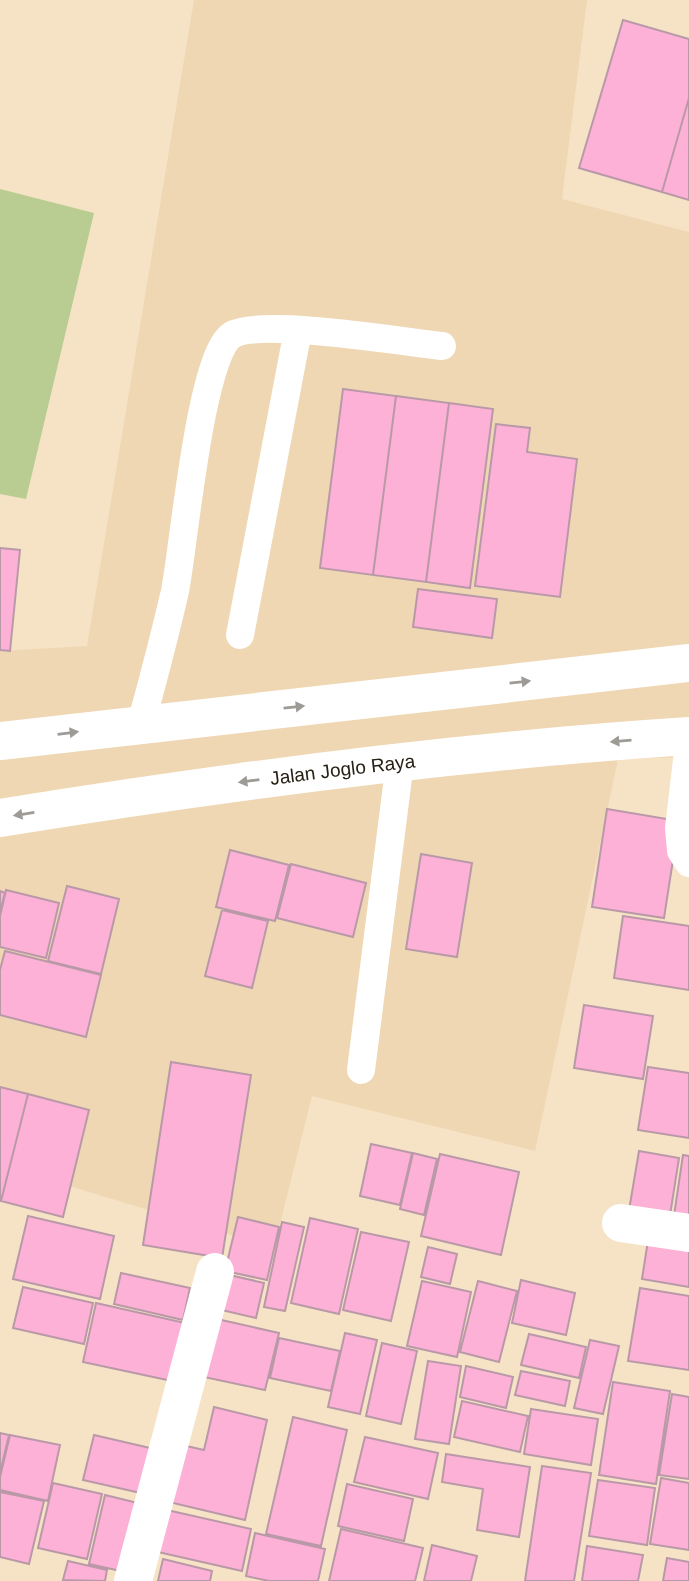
<svg xmlns="http://www.w3.org/2000/svg" width="689" height="1581" font-family="Helvetica,sans-serif">
<style>
.built{fill:#efd7b3}
.green{fill:#b9cc91}
.building{fill:#feb1d6;stroke:#b999a8;stroke-width:2}
.lines{fill:none;stroke-linecap:round;stroke-linejoin:round}
.service{stroke:#fff;stroke-width:28}
.minor{stroke:#fff;stroke-width:38}
.secondary{stroke:#fff;stroke-width:38}
.oneway{fill:#9e9b96}
.labels{text-anchor:middle;dominant-baseline:central;stroke-width:7;stroke-linejoin:round;paint-order:stroke}
.street-label{font-size:19px;fill:#272015;stroke:#fcf1df}
</style>
<rect width="100%" height="100%" fill="#f6e2c5"/>
<path class="built" d="M194,0H587L562,199L689,232V757L618,759L535,1151L312,1096L274,1248L0,1165V651L87,646Z"/>
<path class="green" d="M0,189L94,213L26,499L0,494Z"/>
<path class="building" d="M623,20L689,39V98L662,192L579,168Z
M689,98V200L662,192Z
M343,389L396,396L373,575L320,568Z
M396,396L449,403L426,582L373,575Z
M449,403L493,409L470,588L426,582Z
M496,424L530,428L527,452L577,459L560,597L475,586Z
M0,548L20,550L10,651L0,650Z
M418,589L497,599L492,638L413,627Z
M607,809L679,821L664,918L592,907Z
M230,850L289,865L275,921L216,907Z
M421,854L472,863L457,957L406,949Z
M291,864L366,883L353,937L277,918Z
M67,886L119,899L101,974L48,961Z
M6,890L59,903L46,958L0,947V916Z
M0,891L5,893L0,912Z
M222,910L268,921L252,988L205,976Z
M623,916L689,926V990L614,978Z
M5,951L101,975L86,1037L0,1015V970Z
M584,1005L653,1016L643,1079L574,1068Z
M171,1062L251,1075L222,1258L143,1245Z
M648,1067L689,1073V1138L638,1130Z
M0,1087L28,1094L1,1201H0Z
M28,1094L89,1110L63,1217L1,1201Z
M371,1144L412,1153L400,1205L360,1196Z
M639,1151L679,1158L668,1228L627,1222Z
M413,1153L437,1159L424,1215L400,1209Z
M440,1154L519,1172L501,1255L421,1236Z
M683,1155L689,1156V1225L673,1222Z
M28,1216L114,1236L100,1299L13,1279Z
M238,1217L279,1227L267,1280L225,1271Z
M310,1218L358,1229L339,1314L291,1303Z
M282,1222L304,1227L285,1311L264,1307Z
M361,1232L409,1242L391,1321L343,1310Z
M649,1234L689,1240V1287L642,1279Z
M428,1247L457,1254L450,1284L421,1277Z
M121,1273L190,1288L183,1320L114,1304Z
M221,1273L264,1283L256,1318L213,1308Z
M521,1280L575,1293L566,1335L512,1323Z
M422,1281L471,1292L457,1357L407,1346Z
M478,1281L517,1291L499,1362L460,1352Z
M23,1287L93,1303L84,1344L13,1328Z
M640,1288L689,1296V1370L628,1361Z
M96,1303L185,1323L172,1381L83,1362Z
M217,1319L279,1333L265,1390L204,1377Z
M345,1333L377,1340L360,1414L328,1407Z
M529,1334L586,1347L579,1378L521,1365Z
M279,1338L340,1351L331,1391L270,1378Z
M590,1340L619,1346L603,1414L574,1408Z
M382,1343L417,1351L401,1424L366,1416Z
M428,1361L461,1366L449,1444L415,1439Z
M466,1366L513,1377L506,1408L460,1397Z
M521,1371L570,1381L565,1406L515,1395Z
M613,1382L670,1391L656,1484L599,1475Z
M672,1394L689,1397V1479L659,1475Z
M462,1401L528,1416L520,1452L454,1437Z
M214,1407L267,1420L245,1520L169,1502L182,1445L204,1450Z
M531,1409L598,1419L591,1465L524,1454Z
M293,1417L347,1430L321,1546L266,1534Z
M0,1433L9,1435L0,1473Z
M10,1435L60,1445L48,1501L0,1490V1477Z
M94,1435L163,1451L154,1496L83,1480Z
M365,1437L438,1453L428,1499L354,1482Z
M446,1454L530,1467L519,1537L477,1530L483,1489L442,1482Z
M542,1466L591,1473L574,1581H525Z
M661,1478L689,1483V1550L650,1544Z
M598,1480L655,1488L647,1545L589,1536Z
M53,1483L102,1494L87,1559L38,1548Z
M347,1484L413,1499L404,1541L338,1526Z
M0,1492L44,1501L29,1564L0,1557Z
M105,1495L146,1505L130,1573L89,1564Z
M167,1510L251,1529L242,1571L158,1552Z
M341,1529L423,1548L415,1581H329Z
M255,1533L325,1549L318,1581H269L246,1576Z
M432,1545L477,1556L471,1581H424Z
M587,1546L643,1555L638,1581H582Z
M667,1558L689,1562V1581H663Z
M163,1559L212,1571L210,1581H158Z
M68,1561L107,1570L105,1581L63,1580Z"/>
<g class="lines">
<path class="service" d="M240,635L298,330
M141,724C153,680 165,635 175,591C184,546 200,355 232,335C260,318 404,342 442,346
M689,743L679,828L681,851L689,863
M361,1070L400,762"/>
<path class="minor" d="M621,1223L689,1233
M133,1581L215,1272"/>
<g class="secondary">
<path d="M0,741L689,663"/>
<path id="s1" d="M0,818C228,781 458,751 689,736"/>
</g>
</g>
<defs><path id="oneway-solid" d="M-6-.8H1V-3.2L6.5 0L1 3.2V.8H-6Z" transform="scale(1.75)"/></defs>
<g class="oneway">
<use href="#oneway-solid" transform="translate(520 682) rotate(-6)"/>
<use href="#oneway-solid" transform="translate(294 707) rotate(-6)"/>
<use href="#oneway-solid" transform="translate(68 733) rotate(-7)"/>
<use href="#oneway-solid" transform="translate(621 741) rotate(175)"/>
<use href="#oneway-solid" transform="translate(249 781) rotate(173)"/>
<use href="#oneway-solid" transform="translate(24 814) rotate(171)"/>
</g>
<g class="labels">
<g class="street-label">
<text stroke="none"><textPath href="#s1" startOffset="346">Jalan Joglo Raya</textPath></text>
</g>
</g>
</svg>
